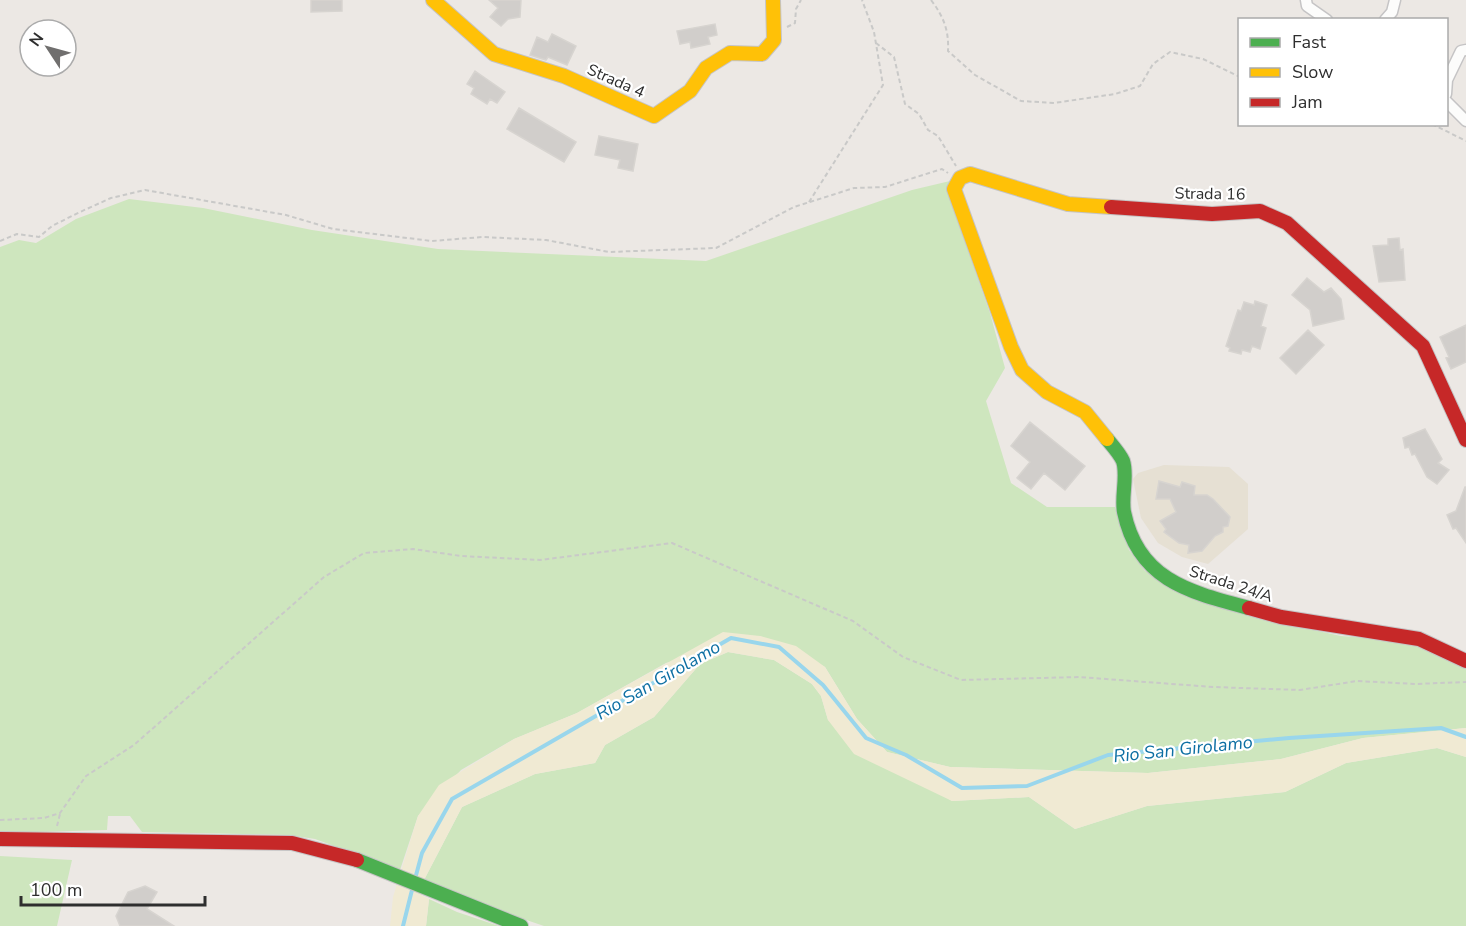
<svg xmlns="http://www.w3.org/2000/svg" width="1466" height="926" font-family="'Nunito Sans',sans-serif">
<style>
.education{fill:#e6e0d3}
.green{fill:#cee6be}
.sand{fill:#f0ead3}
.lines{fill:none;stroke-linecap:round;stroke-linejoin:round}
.stream{stroke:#99d6ec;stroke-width:4}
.building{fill:#d1cecb;stroke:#d7d4d0;stroke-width:1.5}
.street-casing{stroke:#c5c4c5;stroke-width:13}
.fast-casing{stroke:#c5c4c5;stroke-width:16}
.slow-casing{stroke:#c5c4c5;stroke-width:16}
.jam-casing{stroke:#c5c4c5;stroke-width:16}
.path{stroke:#c9c9c8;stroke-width:2;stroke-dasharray:4.5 3;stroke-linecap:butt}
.street{stroke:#fcfcfb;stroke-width:10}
.fast{stroke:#4caf50;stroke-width:14}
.slow{stroke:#ffc107;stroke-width:14}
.jam{stroke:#c62828;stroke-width:14}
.labels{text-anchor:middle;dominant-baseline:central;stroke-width:4.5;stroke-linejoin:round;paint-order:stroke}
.street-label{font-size:16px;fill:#2e2e2e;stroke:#fff}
.water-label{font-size:18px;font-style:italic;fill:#0d6fa3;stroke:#fff}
</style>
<rect width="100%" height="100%" fill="#ece8e4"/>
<path class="education" d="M1164,465L1229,467L1248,484V529L1208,564L1182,557L1158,543L1141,518L1133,479L1138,473Z"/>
<path class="green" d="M950,181L953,208L990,313L1005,368L986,401L1011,483L1047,507H1115L1129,550L1145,571L1277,622L1341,636L1407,641L1466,669V728L1363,738L1281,759L1148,773L950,767L887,752L857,719L825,667L760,636L666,663L577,713L514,739L461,770L418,816L400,870L315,839L289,835L142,832L130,816H108L107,830L0,833V247L19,240L36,243L76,219L129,199L203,208L312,230L438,249L706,261L912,190Z
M728,652L774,660L812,684L821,696L828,720L952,801L1029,797L1075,829L1147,806L1285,792L1346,763L1437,748L1466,757V926H544L465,899L424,880L462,807L535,774L595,763L605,745L654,717L700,664Z
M0,856L72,860L57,926H0Z
M429,899L457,912L499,926H426Z"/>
<path class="sand" d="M723,632L760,636L796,646L825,667L857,719L887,752L950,767L1148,773L1281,759L1363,738L1466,728V757L1437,748L1346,763L1285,792L1147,806L1075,829L1029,797L952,801L854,754L828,720L821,696L812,684L774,660L728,652L700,664L654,717L605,745L595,763L535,774L462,807L424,880L421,895L429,899L426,926H390L393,897L418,816L439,785L514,739L577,713Z"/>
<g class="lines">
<path class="stream" d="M415,879L422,853L452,799L731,638L779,647L823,685L866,738L906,755L962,788L1027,786L1108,755L1289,738L1441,728L1466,737
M403,926L413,886"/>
</g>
<path class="building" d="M311,0H342V11L311,12Z
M489,0H521L520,17L508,19L501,26L490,17L498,8Z
M715,24L717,35L708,37L710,44L691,48L690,42L680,44L677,31Z
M552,34L576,46L567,65L548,57L546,60L530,55L537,37L548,42Z
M475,71L505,92L497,103L490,99L487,104L471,94L474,88L467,84Z
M519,108L576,142L564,162L507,129Z
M599,136L638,144L633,171L618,168L620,160L595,155Z
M1399,238L1400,250L1403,249L1405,280L1379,282L1373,246L1388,245V239Z
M1307,278L1324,292L1331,288L1341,299L1344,319L1313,326L1310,310L1292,295Z
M1255,301L1267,305L1261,326L1266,328L1260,349L1252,346L1250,352L1242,350L1241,354L1229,351L1230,348L1226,346L1238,310L1241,311L1244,302L1254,305Z
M1466,325V362L1451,369L1446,358L1449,357L1440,337Z
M1308,330L1324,345L1296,374L1280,358Z
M1030,422L1085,466L1065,490L1044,473L1031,489L1017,478L1030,462L1011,446Z
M1425,429L1442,459L1438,463L1449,470L1437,484L1427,477L1415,454L1412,455L1409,447L1405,448L1403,438Z
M1159,481L1180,487L1182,482L1195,486L1194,495H1207L1213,499L1230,517L1228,526L1223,527V532L1215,536L1202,551L1188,553L1189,545L1179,543L1164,532L1166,529L1160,521L1176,512L1170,499H1156Z
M1465,487H1466V543L1456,528L1453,529L1447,515L1456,511Z
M145,886L157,892L147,909L174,926H120L116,916L128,892Z"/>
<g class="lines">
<g class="street-casing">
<path id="street" d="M1306,0L1307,6L1327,20
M1385,20L1392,12L1395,0
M1446,94L1447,80L1461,51L1466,50
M1446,101L1466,121"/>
</g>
<g class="fast-casing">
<path id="fast" d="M1107,439C1112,445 1120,454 1123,461C1128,476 1121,496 1124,512C1138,580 1189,592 1249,608
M357,860L521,926"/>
</g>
<g class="slow-casing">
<path id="slow" d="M433,0L494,54L564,76L654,116L690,91L706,68L730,53L762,54L774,40L773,0
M1107,439L1085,412L1047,392L1022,370L1011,347L954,189L960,178L970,174L1068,204L1111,207"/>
</g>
<g class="jam-casing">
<path id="jam" d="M1111,207L1212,214L1260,211L1287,223L1423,346L1466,440
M1249,608L1281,617L1419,639L1466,661
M0,839L292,843L357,860"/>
</g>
<path class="path" d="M931,0C944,17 949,31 948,51L975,75L1021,101L1054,103L1115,94L1140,86L1153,64L1170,52L1203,59L1240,77
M787,27L795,23L796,9L801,0
M876,43L894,57L905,104L919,114L928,130L938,136L956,166
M1432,124L1466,141
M809,202L883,85L874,32L862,0
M0,241L17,234L39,237L52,226L80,212L111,198L145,190L286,215L333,229L432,241L482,237L546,240L609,252L716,248L794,207L854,188L885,187L942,169L948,173
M0,820L44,818L60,813L86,776L134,745L324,577L364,553L413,549L461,556L540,560L672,543L853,621L903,657L961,680L1079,677L1213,687L1300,690L1357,681L1415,684L1466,682
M57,826L60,814"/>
<use href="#street" class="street"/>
<use href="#fast" class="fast"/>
<use href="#slow" class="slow"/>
<use href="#jam" class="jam"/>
</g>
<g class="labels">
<g class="street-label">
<text transform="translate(616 81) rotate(24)">Strada 4</text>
<text transform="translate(1210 194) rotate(1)">Strada 16</text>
<text transform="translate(1231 584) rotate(18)">Strada 24/A</text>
</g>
<g class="water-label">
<text transform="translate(658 680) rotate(-30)">Rio San Girolamo</text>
<text transform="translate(1183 749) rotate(-6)">Rio San Girolamo</text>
</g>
</g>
<rect x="1238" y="18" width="210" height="108" fill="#ffffff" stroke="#ababab" stroke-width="1.5"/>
<rect x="1250" y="38" width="30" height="9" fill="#4caf50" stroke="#ababab" stroke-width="1.5"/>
<text x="1292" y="48" font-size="18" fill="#2e2e2e">Fast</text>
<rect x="1250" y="68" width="30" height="9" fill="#ffc107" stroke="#ababab" stroke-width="1.5"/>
<text x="1292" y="78" font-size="18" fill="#2e2e2e">Slow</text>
<rect x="1250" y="98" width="30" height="9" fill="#c62828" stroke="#ababab" stroke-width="1.5"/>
<text x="1292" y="108" font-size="18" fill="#2e2e2e">Jam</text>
<g transform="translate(48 48) rotate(306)"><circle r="28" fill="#ffffff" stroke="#ababab" stroke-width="1.5"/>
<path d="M0-4.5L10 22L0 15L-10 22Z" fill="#706f6e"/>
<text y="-9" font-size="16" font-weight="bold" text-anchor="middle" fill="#2e2e2e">N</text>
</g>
<path d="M21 896v9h184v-9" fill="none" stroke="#2e2e2e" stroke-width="3"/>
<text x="30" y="896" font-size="18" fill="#2e2e2e" stroke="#ffffff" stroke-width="4.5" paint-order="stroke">100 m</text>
</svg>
